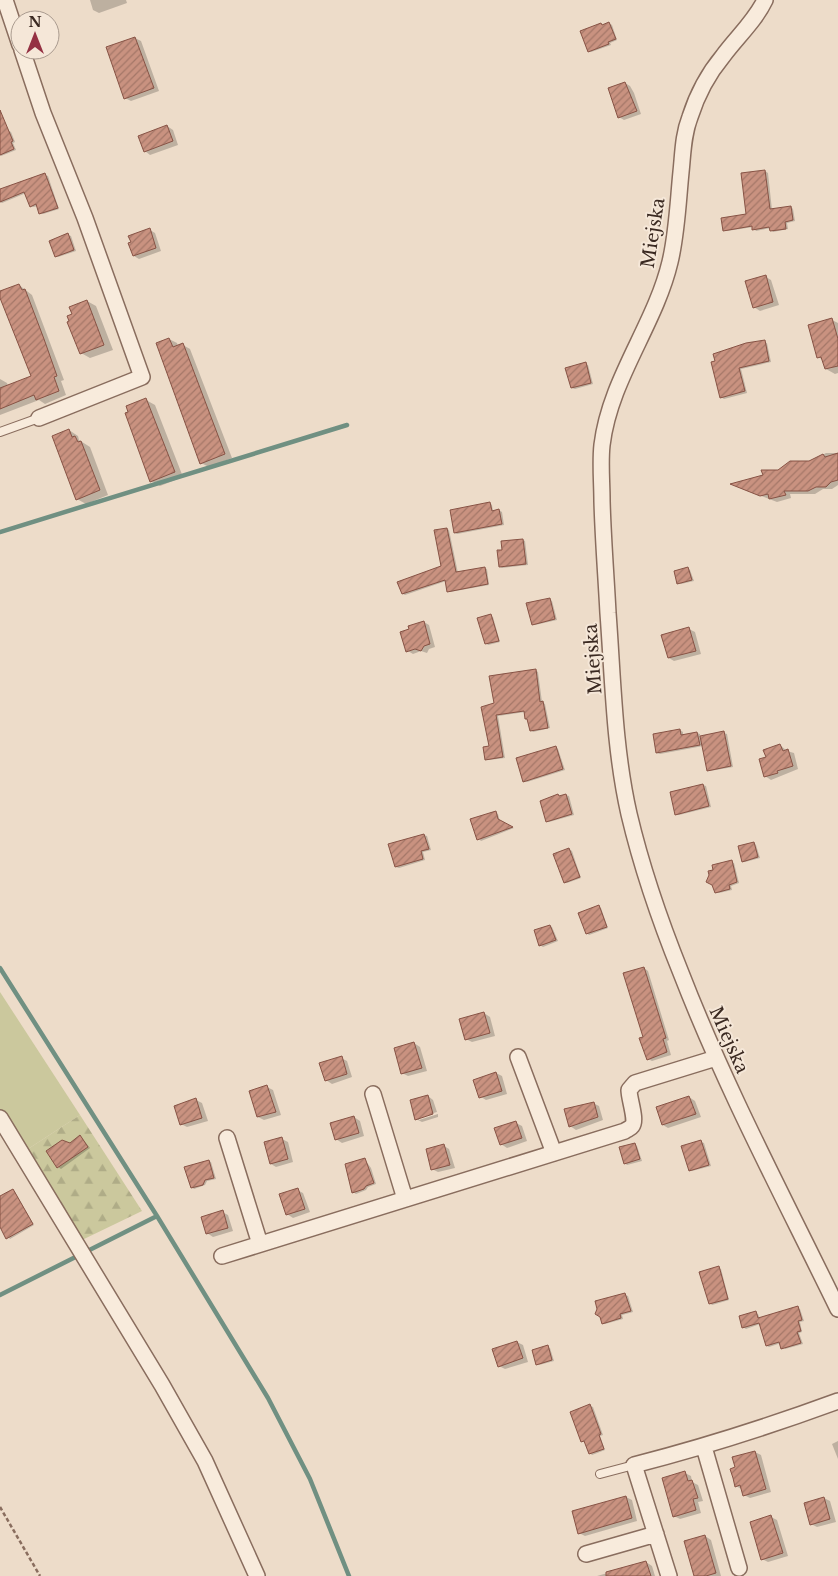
<svg xmlns="http://www.w3.org/2000/svg" width="838" height="1576" font-family="'Libre Baskerville',serif">
<style>
.grass{fill:#cbc89d}
.forest{fill:url(#forest-firs)}
.shadow{fill:#0003}
.lines{fill:none;stroke-linecap:round;stroke-linejoin:round}
.stream{stroke:#709082;stroke-width:4.5}
.building{fill:url(#building-hatch);stroke:#875345}
.service-casing{stroke:#896d5e;stroke-width:10}
.minor-casing{stroke:#896d5e;stroke-width:18}
.path{stroke:#896d5e;stroke-width:2.5;stroke-dasharray:4 2.5;stroke-linecap:butt}
.service{stroke:#f8ebdc;stroke-width:8}
.minor{stroke:#f8ebdc;stroke-width:15}
.labels{text-anchor:middle;dominant-baseline:central;stroke-width:4;stroke-linejoin:round;paint-order:stroke}
.street-label{font-size:18px;fill:#3a2921;stroke:#f5e7d8}
</style>
<defs>
<pattern id="forest-firs" width="22" height="20" patternUnits="userSpaceOnUse" patternTransform="scale(1.25)"><rect width="22" height="20" fill="#cbc89d"/><path d="M5 1l3.5 6h-7zM16 11l3.5 6h-7z" fill="#afac87"/></pattern>
<pattern id="building-hatch" width="6" height="6" patternUnits="userSpaceOnUse" patternTransform="scale(1.25)"><rect width="6" height="6" fill="#c99280"/><path d="M-1 1l2-2M0 6l6-6M5 7l2-2" fill="none" stroke="#a47768"/></pattern>
</defs>
<rect width="100%" height="100%" fill="#eddcc9"/>
<path class="grass" d="M0,992L80,1115L28,1149L0,1111Z"/>
<path class="forest" d="M80,1115L142,1211L82,1240L28,1149Z"/>
<path class="shadow" d="M90,0H126L127,3L99,13L93,10Z
M609,23L612,25L617,40L610,43L611,45L591,52L589,51Z
M135,38L141,41L159,91L131,101L125,98Z
M625,83L630,86L634,93L641,114L624,120L619,117Z
M0,126L11,132L15,142L13,143L16,150L1,156L0,155Z
M167,126L173,130L178,145L150,155L145,151Z
M765,171L768,173L772,210L791,207L793,209L795,221L787,223L788,229L773,232L770,228L756,231L753,227L727,231L724,230L747,215Z
M45,175L48,176L59,209L43,214L41,213L38,206L33,207L31,206L26,193L2,203L0,202V191Z
M150,230L155,233L161,251L139,259L134,256Z
M68,235L71,236L76,251L58,257L56,256Z
M766,277L771,280L779,305L760,311L754,307Z
M19,285L32,295L64,380L61,381L66,395L45,404L39,400L0,415V379L7,383L8,386L32,377L0,295V293Z
M87,301L96,306L113,350L90,358L81,353L73,315Z
M832,320L838,323V373L835,374L826,369L823,360L818,357Z
M169,339L177,343L178,346L183,345L190,349L232,458L209,467L201,463Z
M764,342L767,343L771,362L741,369L747,393L724,399L721,397L713,363Z
M585,364L588,365L593,384L575,389L572,388Z
M146,400L155,405L183,477L160,486L151,481Z
M69,430L78,436L79,440L90,447L108,495L86,504L77,499Z
M826,453H838V485L832,489H823L815,494H790L791,498L777,502L733,485L809,462Z
M490,503L492,505L493,512L499,510L502,512L504,525L457,534L455,533Z
M447,529L449,530L458,573L484,568L487,569L489,585L450,592L448,591L446,581L405,595L403,594L442,567Z
M523,540L525,541L528,565L502,568L500,567L503,551Z
M688,568L690,570L694,581L681,584L678,583Z
M549,599L552,601L557,620L535,625L533,624Z
M490,615L493,617L500,642L488,645L486,643Z
M424,622L429,625L435,647L429,649L427,653L421,651L413,654L408,651Z
M689,629L695,632L701,654L674,661L669,658Z
M535,670L538,672L542,702L545,704L550,728L533,732L531,730L525,712L498,716L505,758L489,760L486,759L491,747L495,704Z
M680,730L683,732V736L697,733L700,734V738L724,733L727,734L733,767L710,771L708,770L703,746L660,754L657,753L654,735Z
M780,745L787,751L794,753L798,769L771,780L765,776L767,758Z
M556,747L558,749L565,770L527,782L524,781Z
M703,785L706,786L711,807L679,815L676,814Z
M566,795L569,796L574,815L549,822L547,821L560,797Z
M495,812L498,814L500,822L514,828L481,841L479,839Z
M424,835L427,836L431,850L423,852L425,860L399,868L396,867Z
M754,843L756,845L760,858L745,862L743,861Z
M569,849L572,851L581,878L567,883L565,882Z
M731,862L734,863L739,883L731,886L732,890L719,893L716,892Z
M599,907L601,908L608,928L589,935L587,933Z
M550,926L552,927L558,941L543,947L540,945Z
M644,968L648,971L669,1040L667,1041L671,1055L652,1061L648,1059L644,1038Z
M484,1013L490,1017L495,1036L472,1042L466,1039Z
M414,1043L420,1047L427,1071L408,1076L402,1073Z
M341,1058L347,1061L352,1077L332,1084L326,1080Z
M496,1073L502,1076L507,1094L486,1100L481,1097Z
M267,1087L273,1090L281,1115L264,1120L258,1117Z
M428,1096L433,1100L437,1112L419,1117V1120L438,1114V1117L422,1122L416,1119Z
M689,1097L695,1101L701,1117L668,1128L663,1125Z
M196,1100L202,1103L208,1121L187,1127L181,1124Z
M593,1103L599,1106L603,1120L576,1130L570,1126L565,1110Z
M354,1117L360,1121L364,1136L342,1143L336,1139Z
M516,1123L522,1126L527,1141L507,1148L501,1144Z
M81,1137L90,1148L61,1169L58,1167L48,1151L70,1144Z
M282,1139L288,1142L293,1162L276,1167L271,1164Z
M701,1142L704,1143L711,1166L692,1171L690,1170Z
M635,1144L637,1146L642,1161L627,1165L625,1163Z
M444,1146L449,1149L455,1168L438,1172L432,1169Z
M365,1160L371,1168L376,1184L368,1187L366,1190L356,1194L353,1192Z
M209,1161L211,1162L216,1179L207,1181L205,1185L194,1189L192,1187Z
M13,1190L15,1192L34,1225L10,1239L0,1225V1197Z
M297,1190L303,1193L310,1212L293,1218L287,1214Z
M222,1212L228,1215L233,1231L213,1237L207,1233Z
M718,1268L721,1269L729,1300L712,1305L710,1303Z
M625,1295L628,1296L633,1312L622,1315L623,1319L605,1324L603,1323Z
M798,1308L800,1309L804,1321L800,1322L802,1332L799,1333L803,1344L785,1349L781,1343L769,1347L767,1346L760,1324L746,1329L743,1327L756,1313L758,1314L760,1319Z
M517,1342L523,1345L528,1362L505,1369L499,1366Z
M547,1347L550,1348L554,1361L539,1365L537,1364Z
M590,1406L593,1407L603,1435L600,1436L605,1450L592,1455L590,1453L585,1442L582,1441Z
M838,1441V1459L832,1444Z
M755,1452L761,1455L771,1492L750,1498L744,1495L743,1490L736,1486V1468Z
M685,1473L691,1476L692,1482L698,1485L703,1501L698,1502L701,1513L680,1519L674,1516Z
M626,1497L632,1500L637,1521L585,1536L579,1533Z
M824,1498L830,1501L836,1522L817,1527L811,1524Z
M771,1517L777,1520L788,1556L768,1562L762,1559Z
M705,1536L711,1540L721,1576H695Z
M646,1562L652,1566L655,1576H597Z"/>
<g class="lines">
<path class="stream" d="M0,532L347,425
M0,968L157,1216L268,1398L310,1479L349,1576
M0,1295L157,1216"/>
</g>
<path class="building" d="M609,22L616,39L608,42L609,44L588,52L580,31L601,23L602,25Z
M135,37L154,88L124,99L106,47Z
M625,82L637,111L618,118L608,88Z
M0,110L13,141L11,142L14,149L0,155Z
M167,125L173,141L144,152L138,136Z
M765,170L770,209L791,206L793,220L785,222L786,229L770,231L769,227L752,230V226L723,231L721,218L746,214L741,173Z
M45,173L58,208L39,214L36,204L30,207L24,192L0,202V189Z
M150,228L156,248L133,256L128,243L131,242L128,236Z
M68,233L74,250L55,257L49,241Z
M766,275L773,302L753,308L745,281Z
M19,284L22,290L25,289L44,339L57,376L54,377L59,391L36,400L34,395L0,409V388L31,376L0,298V291Z
M87,300L104,345L80,354L67,322L69,321L67,316L72,314L69,307Z
M832,318L838,339V366L825,369L821,357L817,358L808,325Z
M169,338L173,347L183,343L225,454L200,464L156,343Z
M765,340L769,361L739,368L745,391L720,398L711,362L715,361L713,354L746,343Z
M586,362L591,383L571,388L565,368Z
M146,398L175,472L150,482L125,413L128,412L126,406Z
M69,429L72,437L75,436L78,442L81,441L100,490L76,500L52,436Z
M838,453V480L831,482L826,487H816L808,491H784L786,495L769,499L768,494L760,496L730,484L763,475L761,470H778L790,461H809L823,454L825,457Z
M490,502L492,511L499,509L502,524L454,533L450,510Z
M447,528L456,572L485,567L488,584L447,592L445,580L402,594L397,582L441,566L434,530Z
M523,539L526,564L499,567L497,550H502L501,541Z
M688,567L692,580L677,584L674,571Z
M550,598L555,619L532,625L526,603Z
M491,614L499,641L485,644L477,618Z
M424,621L430,644L424,646L421,651L415,649L406,652L400,632L409,629L408,626Z
M689,627L696,651L668,658L661,635Z
M536,669L540,702L543,701L548,728L530,731L527,719H525L524,711L496,715L503,757L485,760L483,747L489,746L481,707L494,703L489,676Z
M680,729L681,735L697,732L700,745L656,753L653,734Z
M724,731L731,766L707,771L700,736Z
M780,744L783,751L788,749L793,766L777,771L778,773L764,777L759,759L766,757L763,750Z
M556,746L563,769L523,782L516,758Z
M703,784L709,806L675,815L670,792Z
M558,794L559,796L566,794L572,814L546,822L540,801Z
M496,811L498,819L513,827L477,840L470,819Z
M424,834L429,849L421,851L423,859L395,867L388,844Z
M754,842L758,857L742,862L738,846Z
M569,848L580,877L564,883L553,854Z
M732,860L737,882L729,885L730,889L715,893L712,885L706,882L709,875L708,871L713,870L712,865Z
M599,905L607,927L586,934L578,913Z
M550,925L556,940L539,946L534,930Z
M644,967L666,1038L663,1039L667,1052L647,1060L639,1038L643,1037L623,973Z
M484,1012L490,1033L465,1040L459,1019Z
M414,1042L422,1068L401,1074L394,1048Z
M342,1056L347,1074L325,1081L319,1063Z
M496,1072L502,1091L479,1098L473,1080Z
M267,1085L276,1112L257,1117L249,1091Z
M428,1095L433,1114L415,1120L410,1100Z
M689,1096L696,1114L662,1125L656,1107Z
M196,1098L202,1118L180,1125L174,1106Z
M594,1102L598,1117L569,1127L564,1109Z
M354,1116L359,1133L335,1140L330,1123Z
M516,1121L522,1138L500,1145L494,1128Z
M80,1135L88,1147L57,1168L46,1151L62,1140L70,1143Z
M282,1137L288,1159L270,1164L264,1142Z
M701,1140L709,1165L689,1171L681,1146Z
M635,1143L640,1159L624,1164L619,1147Z
M444,1144L450,1165L431,1170L426,1149Z
M365,1158L374,1183L366,1186L364,1189L352,1193L345,1164Z
M209,1160L214,1178L205,1180L203,1185L191,1188L184,1167Z
M298,1188L305,1209L286,1215L279,1194Z
M13,1189L33,1224L6,1239L0,1227V1196Z
M223,1210L228,1228L206,1234L201,1217Z
M719,1266L728,1299L709,1304L699,1272Z
M625,1293L631,1311L620,1314L621,1318L602,1324L600,1317L595,1314L597,1309L595,1301Z
M798,1306L802,1320L798,1321L801,1331L797,1332L801,1343L781,1349L779,1342L766,1346L759,1323L742,1328L739,1316L756,1311L758,1318Z
M517,1341L523,1358L498,1367L492,1349Z
M548,1345L552,1360L536,1365L532,1350Z
M590,1404L601,1434L599,1435L604,1449L589,1454L584,1441L581,1442L570,1412Z
M755,1451L766,1489L743,1496L740,1485L735,1487L733,1478L730,1469L735,1467L732,1457Z
M685,1471L688,1481L692,1480L698,1498L693,1499L696,1510L673,1517L662,1478Z
M626,1496L632,1518L578,1534L572,1511Z
M824,1497L830,1519L810,1525L804,1503Z
M771,1515L783,1553L761,1560L750,1522Z
M705,1535L716,1573L706,1576H694L684,1541Z
M646,1561L651,1576H606V1572Z"/>
<g class="lines">
<g class="service-casing">
<path id="service" d="M0,432L39,418
M600,1474L634,1465"/>
</g>
<g class="minor-casing">
<path id="minor" d="M5,0L20,45
M765,0C755,21 737,37 723,56C708,74 697,95 690,117C683,135 683,153 681,172C678,202 677,233 670,262C655,325 610,379 602,445C600,463 602,482 602,501C603,538 606,575 608,613C613,679 614,748 629,814C642,869 660,921 681,973C726,1089 784,1198 838,1309
M22,50L43,113L85,218L142,377L39,418
M518,1057L554,1153
M373,1094L405,1199
M0,1118L162,1385L205,1461L257,1576
M227,1138L260,1244
M222,1256L625,1131C627,1129 630,1129 632,1126C637,1120 629,1099 629,1090L635,1083L716,1058
M704,1447L739,1568
M586,1554L656,1534
M669,1576L634,1465C704,1447 770,1426 838,1401"/>
</g>
<path class="path" d="M0,1507L40,1576"/>
<use href="#service" class="service"/>
<use href="#minor" class="minor"/>
</g>
<g class="labels">
<g class="street-label">
<text transform="translate(653 233) rotate(-81)">Miejska</text>
<text transform="translate(593 659) rotate(-94)">Miejska</text>
<text transform="translate(729 1040) rotate(66)">Miejska</text>
</g>
</g>
<g transform="translate(35 35)"><circle r="24" fill="#f5e7d8" stroke="#aa9b8f"/>
<path d="M0-4L9 19L0 12L-9 19Z" fill="#953143"/>
<text y="-8" font-size="14" font-weight="bold" text-anchor="middle" fill="#3a2921">N</text>
</g>
</svg>
